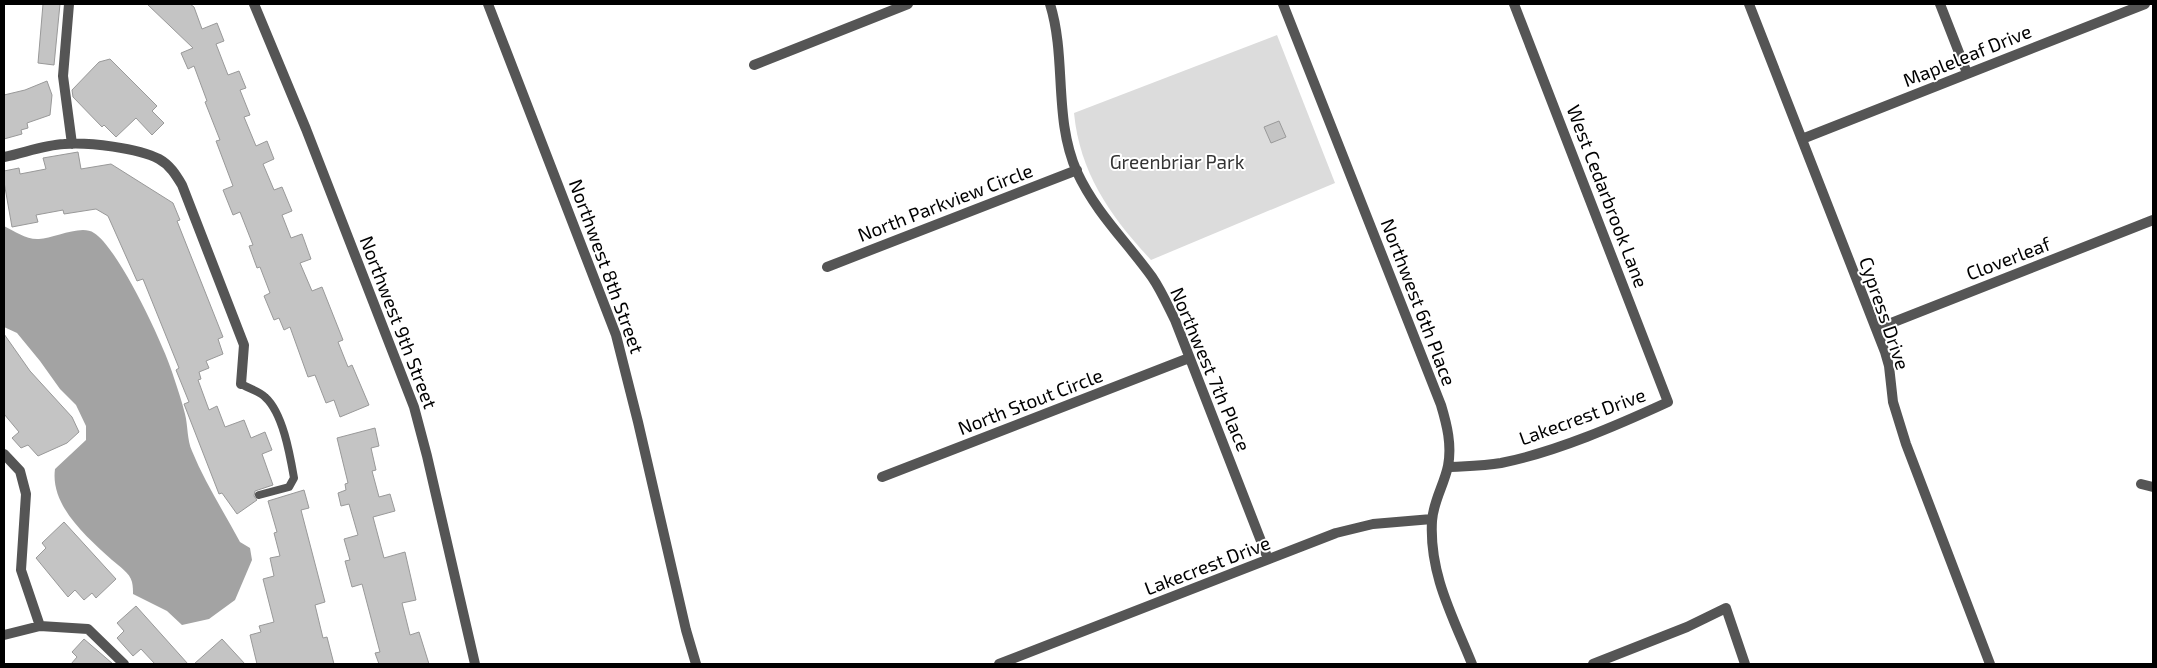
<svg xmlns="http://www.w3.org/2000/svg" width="2157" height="668" font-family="'Exo 2',sans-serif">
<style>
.green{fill:#dcdcdc}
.water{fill:#a3a3a3}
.building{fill:#c4c4c4;stroke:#999}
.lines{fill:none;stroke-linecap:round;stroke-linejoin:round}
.service{stroke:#555;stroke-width:8}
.minor{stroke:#555;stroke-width:10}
.labels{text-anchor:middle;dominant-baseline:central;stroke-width:4;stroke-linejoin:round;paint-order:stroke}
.street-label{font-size:19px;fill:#000;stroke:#fff}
.park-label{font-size:19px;fill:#333;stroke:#fff}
</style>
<rect width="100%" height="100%" fill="#fff"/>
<path class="green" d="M1277,35L1335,183L1151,260C1111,217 1080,174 1074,113Z"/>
<path class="water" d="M4,226C14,231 27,240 39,239C53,239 81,224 94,233C118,247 166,349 174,378C178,390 182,402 185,414C188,426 187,440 192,451C205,483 224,512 240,542L250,548L252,560L235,600L209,619L182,625L167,611L133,594C133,591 133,586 132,582C130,573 119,566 112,560C87,537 50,506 55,469L86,440V426L76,405L60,389L40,361L17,333L4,327Z"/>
<path class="building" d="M43,4H60L54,65L38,63Z
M147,4H190L194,7L202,29L217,23L224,41L216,44L228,75L239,71L246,88L240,90L250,115L244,117L256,146L267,141L274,159L263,164L274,190L282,187L292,211L282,215L291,238L302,234L311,259L300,263L312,291L322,287L343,340L338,342L348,367L352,365L369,405L340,417L334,400L326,403L315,375L308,377L290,327L284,330L279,318L274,320L264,296L270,293L260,267L257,268L249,246L253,245L240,212L233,215L223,190L233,186L216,141L220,140L205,102L207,101L194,66L188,69L181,53L193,48Z
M110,59L157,106L152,111L164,123L152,135L136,118L116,137L104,125L102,127L73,97L72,90L99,62Z
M47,81L52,95L50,115L27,123L28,128L21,130L22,134L4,139V95L25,90Z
M1279,121L1286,137L1271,143L1264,127Z
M78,152L81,169L111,164L173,203L180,220L177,221L223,337L218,339L223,354L206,361L209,368L199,372L201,379L198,380L209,410L217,406L225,427L244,420L251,438L265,432L272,450L262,454L273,485L255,491L254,496L257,500L237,514L222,493L219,494L184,404L189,402L176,370L179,368L143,279L137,281L108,216L96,209L64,214L63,210L36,215L38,222L12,227L4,182V171L19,168L20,174L46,169L43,158Z
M4,334L30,371L72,417L79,432L67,443L38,456L28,445L21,448L12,438L19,432L4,414Z
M375,428L379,446L371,448L376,470L372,471L379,497L390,494L395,511L373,517L384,558L405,552L416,600L402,603L410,635L419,632L429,664H379L375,653L380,652L362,584L352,587L345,561L350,560L344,539L358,535L349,504L341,506L338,493L346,490L345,484L348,483L337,438Z
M304,490L309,508L301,510L325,602L315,605L323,638L327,637L334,664H257L250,635L261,632L259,626L274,622L263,579L274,576L270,558L280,556L274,533L277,532L268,501Z
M64,522L116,579L96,598L92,593L84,600L75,590L68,597L36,558L46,548L42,543Z
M136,606L188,664H155L141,649L133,656L117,638L124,631L117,623Z
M84,639L113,664H71L77,657L72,652Z
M222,639L245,664H194Z"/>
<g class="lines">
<path class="service" d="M241,384C248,388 259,391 265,397C283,413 290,455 294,478L289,487L259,495"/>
<path class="minor" d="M69,4L63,76L72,144
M254,4L306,129L414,407L427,456L475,664
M488,4L616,335L638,422L686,630L696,664
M1050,4C1067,59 1053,118 1077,172C1096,213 1126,241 1152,277C1161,290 1168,306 1175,320L1268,559
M1283,4L1441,405C1447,425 1452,445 1448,466C1444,485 1433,502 1432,521C1429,574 1453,617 1472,664
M1749,4L1885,352L1889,366L1893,402L1906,444L1990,664
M1940,4L1967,73
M754,65L908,4
M1802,139L2145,4
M4,157C24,153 44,145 64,144C89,142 138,148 159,159C170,165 176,175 182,185L244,345L241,384
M827,267L1077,170
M1876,329L2153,220
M4,454L20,471L26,494L21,570L40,626
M1448,467C1466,466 1484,466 1501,463C1556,452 1618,425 1668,402L1514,4
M882,477L1189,358
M2141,484L2153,487
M4,635L40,626L88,629L124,664
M999,664L1336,533L1373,524L1432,519
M1593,664L1687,627L1726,608L1745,664"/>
</g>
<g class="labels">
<g class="street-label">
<text transform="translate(1967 55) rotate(-22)">Mapleleaf Drive</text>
<text transform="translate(1608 196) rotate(69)">West Cedarbrook Lane</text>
<text transform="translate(945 202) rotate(-21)">North Parkview Circle</text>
<text transform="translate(2008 258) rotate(-21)">Cloverleaf</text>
<text transform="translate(607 266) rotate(70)">Northwest 8th Street</text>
<text transform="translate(1419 302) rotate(69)">Northwest 6th Place</text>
<text transform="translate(1885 313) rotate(71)">Cypress Drive</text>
<text transform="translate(399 322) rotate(69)">Northwest 9th Street</text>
<text transform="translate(1211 369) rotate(67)">Northwest 7th Place</text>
<text transform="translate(1030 401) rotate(-21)">North Stout Circle</text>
<text transform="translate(1582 416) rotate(-20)">Lakecrest Drive</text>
<text transform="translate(1207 565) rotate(-21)">Lakecrest Drive</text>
</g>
<g class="park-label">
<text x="1177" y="161">Greenbriar Park</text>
</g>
</g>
<rect width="2157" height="668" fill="none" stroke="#000000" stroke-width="10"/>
</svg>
